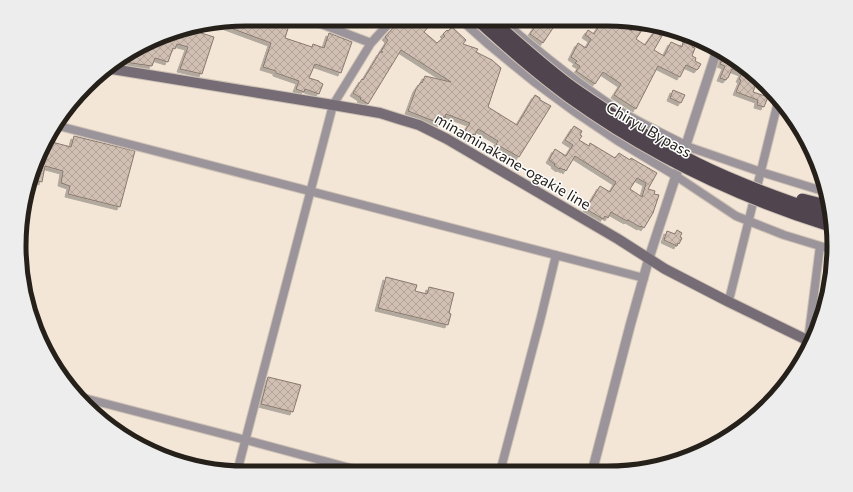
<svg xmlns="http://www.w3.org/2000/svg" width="853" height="492" font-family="Commissioner,sans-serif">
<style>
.building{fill:url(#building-cross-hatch);stroke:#88786e;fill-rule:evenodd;filter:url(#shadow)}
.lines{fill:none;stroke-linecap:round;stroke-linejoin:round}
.minor-casing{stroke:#cec2b5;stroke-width:10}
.tertiary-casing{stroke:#cec2b5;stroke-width:11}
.secondary-casing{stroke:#cec2b5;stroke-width:12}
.minor{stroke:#9b949a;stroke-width:8}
.tertiary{stroke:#9b949a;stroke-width:9}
.secondary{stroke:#766c75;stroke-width:10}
.trunk-bridge-casing{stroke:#cec2b5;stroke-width:13;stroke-linecap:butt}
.trunk-bridge{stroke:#50454f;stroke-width:11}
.labels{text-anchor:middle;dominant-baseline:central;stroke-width:3;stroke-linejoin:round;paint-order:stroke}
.street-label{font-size:15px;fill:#25201a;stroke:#fff}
.rim{fill:none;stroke:#25201a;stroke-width:5}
</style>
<defs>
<pattern id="building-cross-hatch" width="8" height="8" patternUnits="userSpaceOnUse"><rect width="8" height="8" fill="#d1bfb4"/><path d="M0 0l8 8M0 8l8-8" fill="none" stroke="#b3a49a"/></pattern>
<filter id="shadow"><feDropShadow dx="-3" dy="3" stdDeviation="0" flood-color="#0004"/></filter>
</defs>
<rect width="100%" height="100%" fill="#f3e6d7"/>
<path class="building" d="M246,19H253L263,22L264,20L278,25L280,19H291L285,38L312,47L313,44L324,48L329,33L352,42L341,73L315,64L309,78L319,81V82L323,84L319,94L305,89L304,92L296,89L299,81L276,73V71L263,67L271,43L225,26L227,22Z
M335,19H352L345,27Z
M401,19H435L424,32L437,43L445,36L443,34L447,30L448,31L452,27L466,40L463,44L478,49L476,52L492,60L501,68L488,107L517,125L535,95L540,98V100L551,106L519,157L496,144L498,141L478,129L475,135L473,134L470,139L463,134L470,123L446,114L445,118L443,117L441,124L408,111L416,89L421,82L422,83L425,76L451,82L401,50L368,104L360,99L361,98L353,93L362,79L363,80L380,52H383L381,51L388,40L385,37Z
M540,19H559L543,43L530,34Z
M610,19H614L631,31L635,25L642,30L636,39L645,45L655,31L662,36L654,50L664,56L671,42L682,47L683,42L693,45L692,47L695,48L692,56L696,58L695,61L701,64L698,69L697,70L686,65L680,77L658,66L636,109L614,95L621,84L603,72L595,84L576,71L580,66L575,63L577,61L571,57L578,43L586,48L591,39L585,35L588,30L594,34L603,20L607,23Z
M188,29L214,37L202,74L180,69L188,47L177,44L175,49L173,48L168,62L155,58L152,66L131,63L120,59L173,31Z
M724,54L733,57L757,81L753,92L768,97L764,107L757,105L758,100L736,92L741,80L739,79L742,73L732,69L728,78H727L726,80L720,78L725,66L720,64Z
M673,90L685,95L681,103L670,98Z
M574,126L582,131L580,135L582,136L579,140L589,146L590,143L615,158L619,153L630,160L631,158L657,173L648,189L655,191L654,194L659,195L653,213L644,228L641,226L640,227L628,220L627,221L611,212L608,218L605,216L603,219L586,209L600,186L610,192L616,182L575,156L566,171L564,169V170L560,168L559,169L554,165L555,164L549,160L555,149L566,156L573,145L565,140ZM637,178L646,183L642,197L630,189Z
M74,136L135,151L120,207L68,194L70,186L61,183L63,171L45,166L42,182L30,179L48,141L71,147Z
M677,230L682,233L680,237L682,238L679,244L678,243L677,246L664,240L667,231L675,234Z
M386,277L417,285L415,291L427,294L429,287L454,293L449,313L451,314L448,325L378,308Z
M268,377L301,385L293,412L261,404Z"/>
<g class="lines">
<g class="minor-casing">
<path id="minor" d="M308,19L371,43
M460,19L489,45L533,81L575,112L618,141L676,176L736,216L784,235L830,249
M668,29L689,36
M55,125L644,278
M686,146L761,172L826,192
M727,301L730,296L778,102
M808,341L820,246
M80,397L246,440L365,472
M237,472L333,105L371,43L393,19
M500,472L541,317L556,255"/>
</g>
<g class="tertiary-casing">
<path id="tertiary" d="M500,19C537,51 575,82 616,109C639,123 663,134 686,146
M592,472L630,326L649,258L717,50"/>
</g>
<g class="secondary-casing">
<path id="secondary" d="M106,68L333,105L380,113L399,119L419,125L447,139L618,239L665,269L727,301L809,341"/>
</g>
<use href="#minor" class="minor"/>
<use href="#tertiary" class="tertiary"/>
<use href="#secondary" class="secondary"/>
<g class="trunk-bridge-casing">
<path id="trunk-bridge" d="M476,19C506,46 536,73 569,97C648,154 737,197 830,226
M491,19C519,43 546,68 575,89C614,116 655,142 697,163C739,184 784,200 830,215
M802,199L830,206"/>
</g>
<use href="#trunk-bridge" class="trunk-bridge"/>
</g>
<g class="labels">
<g class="street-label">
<text transform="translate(649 129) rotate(30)">Chiryu Bypass</text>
<text transform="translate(513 161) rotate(30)">minaminakane-ogakie line</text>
</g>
</g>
<path d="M0 0H853V492H0ZM246 26H607A220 220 0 0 1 827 246V246A220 220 0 0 1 607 466H246A220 220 0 0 1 26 246V246A220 220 0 0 1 246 26Z" fill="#eeeded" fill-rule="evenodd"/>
<path class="rim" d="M246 26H607A220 220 0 0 1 827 246V246A220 220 0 0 1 607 466H246A220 220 0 0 1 26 246V246A220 220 0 0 1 246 26Z"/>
</svg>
